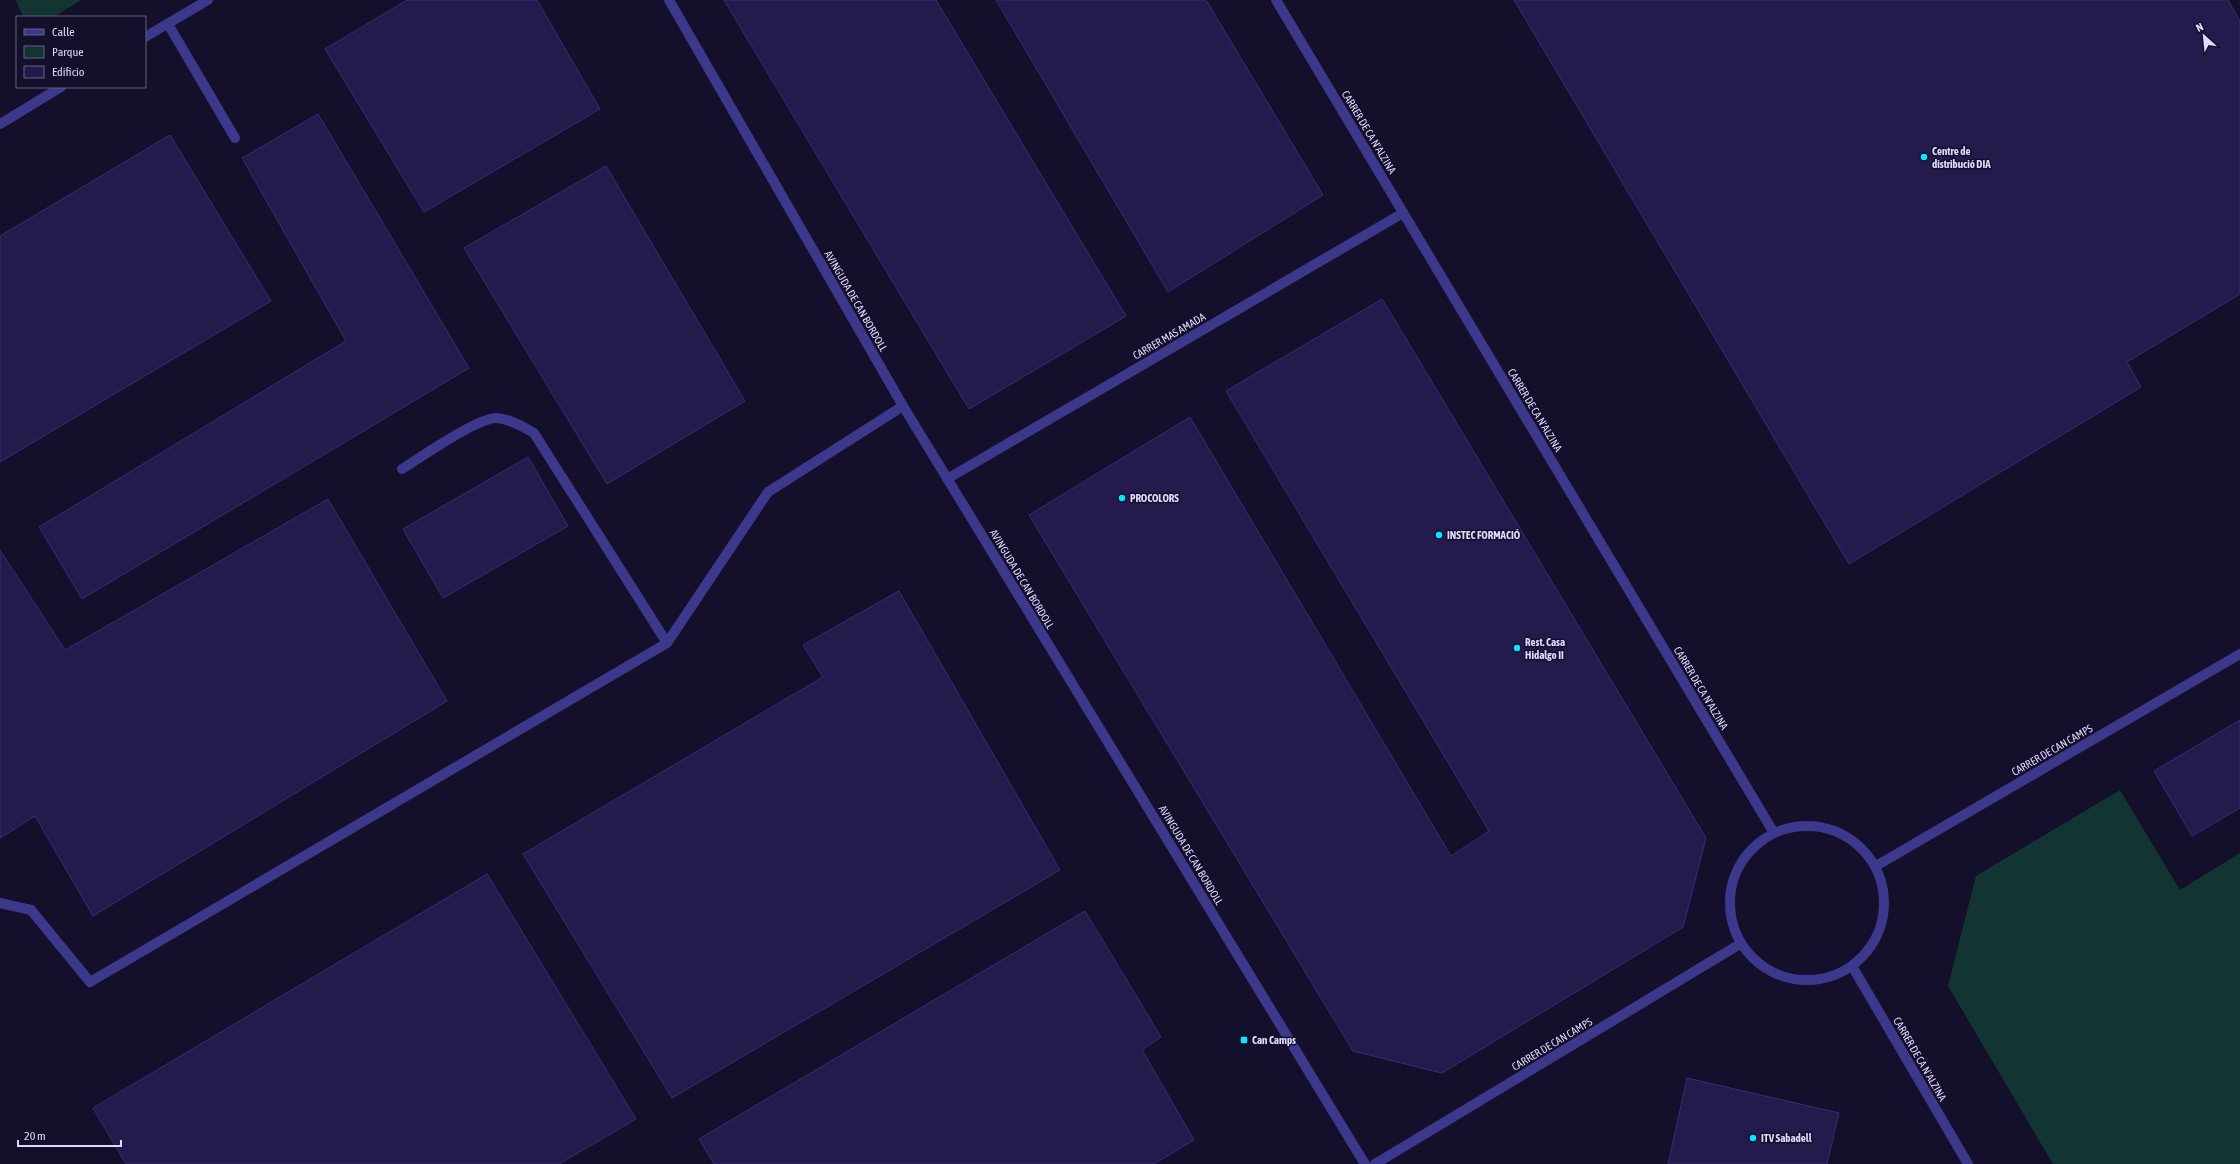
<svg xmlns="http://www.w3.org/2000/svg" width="2240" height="1164" font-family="'Asap Condensed',sans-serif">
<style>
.green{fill:#123533}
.building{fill:#251a4c;stroke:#3b2b79}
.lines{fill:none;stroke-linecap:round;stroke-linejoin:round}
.service{stroke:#3c388b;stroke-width:10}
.minor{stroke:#3c388b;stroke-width:10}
.poi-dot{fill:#05e6ff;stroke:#140f2a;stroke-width:1.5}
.labels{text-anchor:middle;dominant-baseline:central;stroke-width:3;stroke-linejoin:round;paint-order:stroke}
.street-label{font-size:11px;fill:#ddd9ff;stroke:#140f2a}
.poi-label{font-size:11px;font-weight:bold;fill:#ddd9ff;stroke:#140f2a;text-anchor:start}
</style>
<rect width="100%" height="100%" fill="#140f2a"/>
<path class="green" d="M16,0H81L54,17H23Z
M2120,790L2180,890L2240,853V1164H2053L1948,986L1976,876Z"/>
<path class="building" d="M407,0H537L600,109L424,212L325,49Z
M724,0H936L1126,316L969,409Z
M996,0H1206L1323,195L1168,292Z
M1514,0H2228L2240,21V294L2127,362L2141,387L1849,564Z
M318,114L469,368L82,599L39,527L346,341L242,158Z
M170,135L271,301L0,462V236Z
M606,166L745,401L607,484L464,248Z
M1382,299L1706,838L1683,927L1442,1073L1353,1051L1029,515L1190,417L1451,856L1489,831L1226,391Z
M528,457L568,526L443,598L403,529Z
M328,499L447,701L93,916L35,816L0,838V550L65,650Z
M899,591L1060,870L672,1098L523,854L823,677L803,645Z
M2240,720V808L2192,836L2154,771Z
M487,874L636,1119L559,1164H126L93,1108Z
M1085,911L1161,1037L1142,1050L1194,1140L1154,1164H714L699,1139Z
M1687,1078L1839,1113L1827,1164H1668Z"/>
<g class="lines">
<path class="service" d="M168,24L235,138
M402,469C420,458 478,417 497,418C510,419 523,427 534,433L667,643
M0,903L31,910L90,982L667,643L768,492L903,406"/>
<path class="minor" d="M669,0L903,406L1365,1164
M1276,0L1774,833
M145,37L208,0
M0,124L61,87
M947,479L1403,213
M1730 903a77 77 0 1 1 154 0a77 77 0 1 1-154 0Z
M1876,866L2240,654
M1852,966L1968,1164
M1375,1164L1740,944"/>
</g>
<g class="poi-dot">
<circle cx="1924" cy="157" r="4"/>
<circle cx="1122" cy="498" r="4"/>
<circle cx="1439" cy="535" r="4"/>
<circle cx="1517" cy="648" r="4"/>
<rect x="1240" y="1036" width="8" height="8" rx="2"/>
<circle cx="1753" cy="1138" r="4"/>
</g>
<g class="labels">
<g class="street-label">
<text transform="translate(1369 132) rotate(59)">CARRER DE CA N'ALZINA</text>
<text transform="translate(856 301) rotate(60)">AVINGUDA DE CAN BORDOLL</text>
<text transform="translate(1169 336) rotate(-30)">CARRER MAS AMADA</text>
<text transform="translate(1535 410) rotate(59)">CARRER DE CA N'ALZINA</text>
<text transform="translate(1022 579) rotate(59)">AVINGUDA DE CAN BORDOLL</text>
<text transform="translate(1701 688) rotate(59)">CARRER DE CA N'ALZINA</text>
<text transform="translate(2052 750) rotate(-30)">CARRER DE CAN CAMPS</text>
<text transform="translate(1191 855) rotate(59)">AVINGUDA DE CAN BORDOLL</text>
<text transform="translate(1552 1044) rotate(-31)">CARRER DE CAN CAMPS</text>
<text transform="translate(1920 1059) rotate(60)">CARRER DE CA N'ALZINA</text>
</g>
<g class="poi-label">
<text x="1932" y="151">Centre de<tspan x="1932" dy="13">distribució DIA</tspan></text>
<text x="1130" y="498">PROCOLORS</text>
<text x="1447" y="535">INSTEC FORMACIÓ</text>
<text x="1525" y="642">Rest. Casa<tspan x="1525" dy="13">Hidalgo II</tspan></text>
<text x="1252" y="1040">Can Camps</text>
<text x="1761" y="1138">ITV Sabadell</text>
</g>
</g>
<rect x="16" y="16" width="130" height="72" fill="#140f2a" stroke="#64607f"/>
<rect x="24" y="29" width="20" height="6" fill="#3c388b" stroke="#64607f"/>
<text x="52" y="36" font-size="12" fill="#ddd9ff">Calle</text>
<rect x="24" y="46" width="20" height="12" fill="#123533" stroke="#64607f"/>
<text x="52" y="56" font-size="12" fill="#ddd9ff">Parque</text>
<rect x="24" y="66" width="20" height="12" fill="#251a4c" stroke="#64607f"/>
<text x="52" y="76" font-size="12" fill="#ddd9ff">Edificio</text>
<g transform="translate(2204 36) rotate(333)" stroke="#140f2a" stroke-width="3" paint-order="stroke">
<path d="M0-3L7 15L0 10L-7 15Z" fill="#ddd9ff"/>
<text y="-6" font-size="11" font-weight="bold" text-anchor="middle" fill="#ddd9ff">N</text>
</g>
<path d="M18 1140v6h103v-6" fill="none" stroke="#ddd9ff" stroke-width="2"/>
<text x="24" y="1140" font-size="12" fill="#ddd9ff" stroke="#140f2a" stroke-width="3" paint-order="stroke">20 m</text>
</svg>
